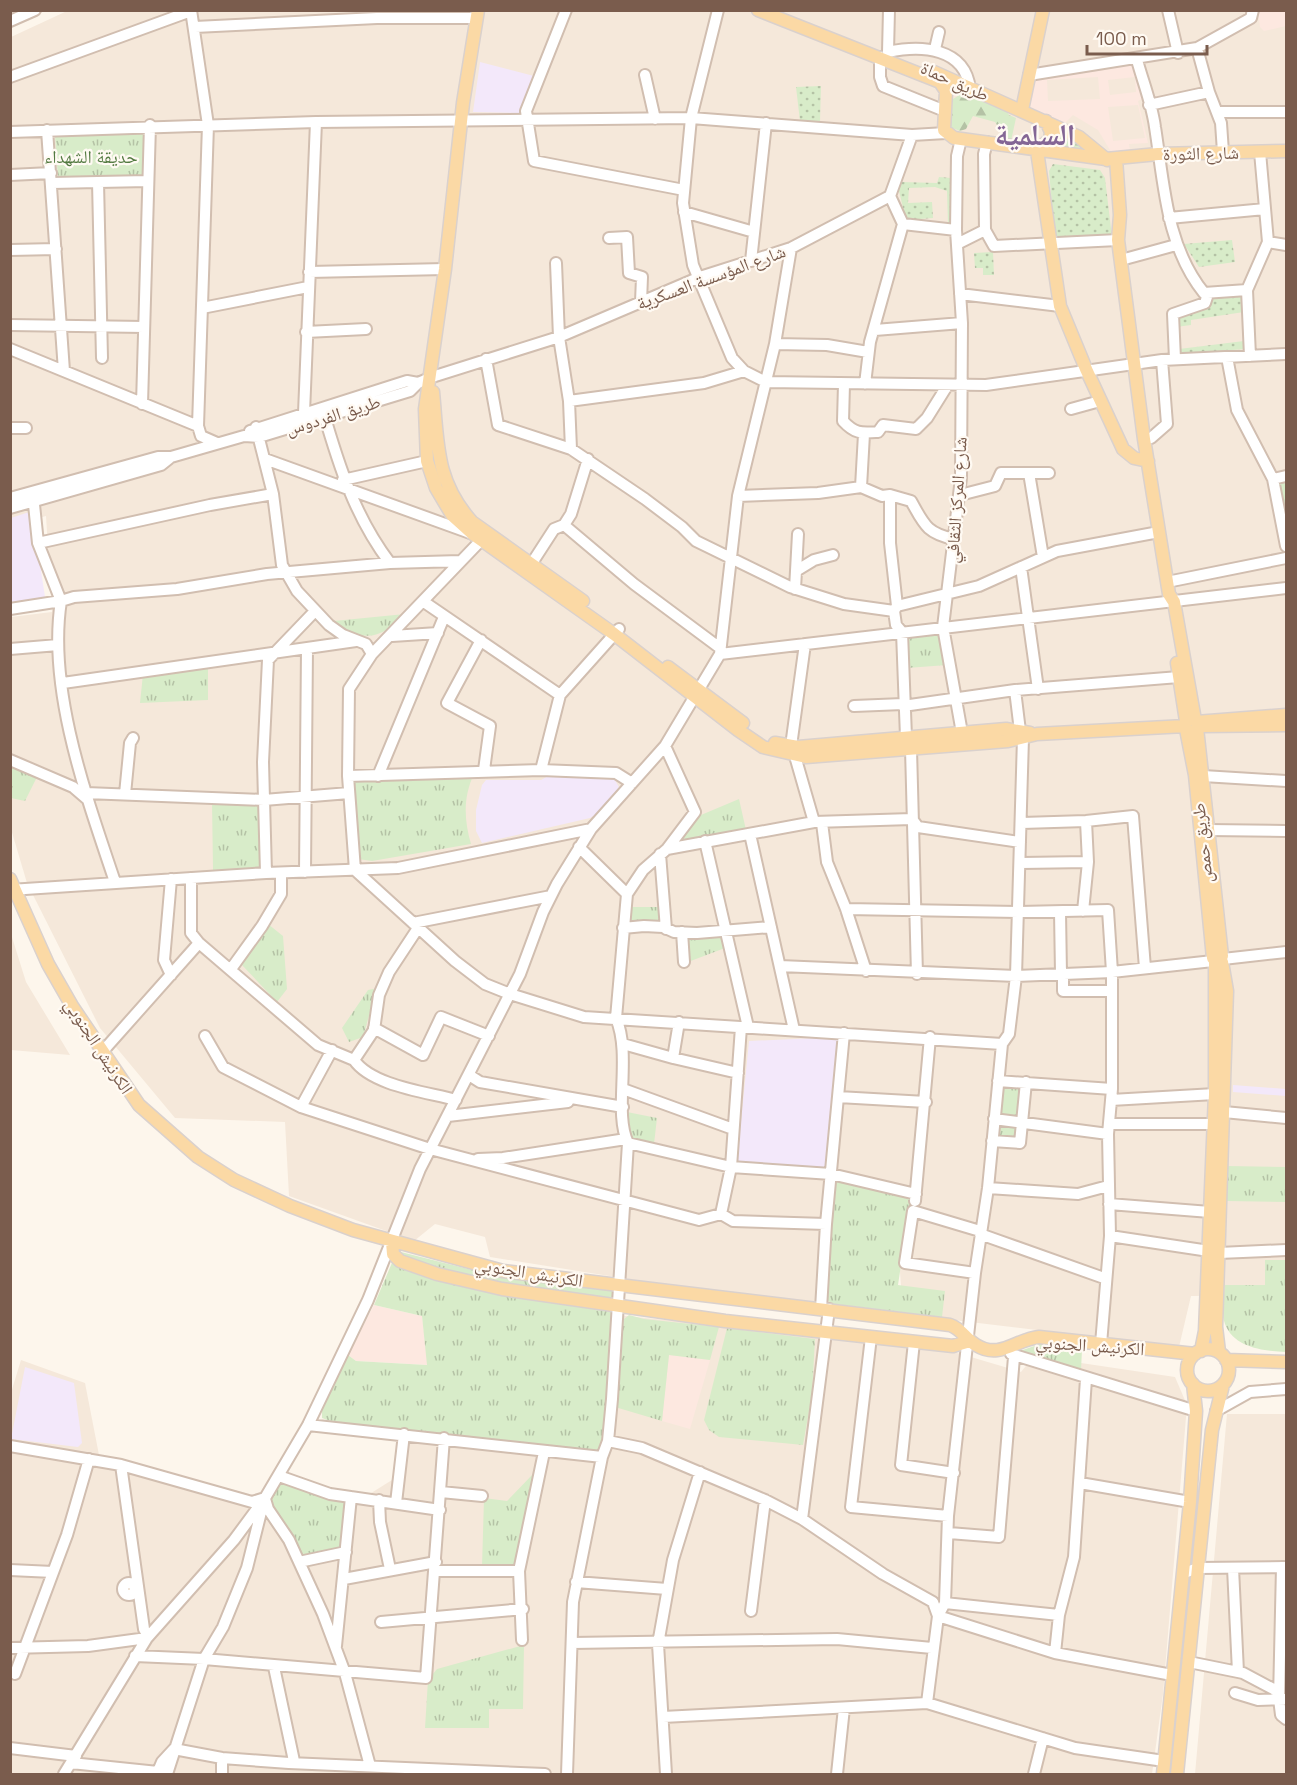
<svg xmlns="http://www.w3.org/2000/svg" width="1297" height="1785" font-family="'Space Grotesk','Noto Naskh Arabic',sans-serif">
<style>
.residential{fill:#f5e8da}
.commercial{fill:#fde8e0;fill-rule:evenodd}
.education{fill:#f3e8fa}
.forest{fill:url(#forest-firs)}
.park{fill:url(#park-tufts)}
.garden{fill:url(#garden-dots)}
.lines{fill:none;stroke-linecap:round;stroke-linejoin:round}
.minor-casing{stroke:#d1beb0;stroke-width:14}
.major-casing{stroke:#dad1cd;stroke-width:15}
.minor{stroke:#fff;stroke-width:10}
.major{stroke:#fbd9a5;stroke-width:12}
.labels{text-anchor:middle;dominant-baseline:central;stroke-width:4.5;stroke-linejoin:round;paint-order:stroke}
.street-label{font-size:18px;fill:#7a5c4d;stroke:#fffaf3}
.park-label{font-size:18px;fill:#537a41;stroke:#fffaf3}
.town-label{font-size:30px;font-weight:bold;fill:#846695;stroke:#fffaf3}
</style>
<defs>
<pattern id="forest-firs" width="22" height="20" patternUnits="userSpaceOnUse" patternTransform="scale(1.5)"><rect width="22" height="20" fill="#d8ecc9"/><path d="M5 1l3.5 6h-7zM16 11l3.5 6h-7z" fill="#b4c2a5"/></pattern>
<pattern id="park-tufts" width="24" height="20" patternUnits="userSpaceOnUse" patternTransform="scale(1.5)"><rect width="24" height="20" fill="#d8ecc9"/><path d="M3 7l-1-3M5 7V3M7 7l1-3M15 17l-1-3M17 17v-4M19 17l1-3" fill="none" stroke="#b4c2a5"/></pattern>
<pattern id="garden-dots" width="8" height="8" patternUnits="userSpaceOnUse" patternTransform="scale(1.5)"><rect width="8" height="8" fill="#d8ecc9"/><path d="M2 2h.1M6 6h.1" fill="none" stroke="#b4c2a5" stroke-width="1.8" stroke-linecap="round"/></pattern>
</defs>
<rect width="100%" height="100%" fill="#fdf6ec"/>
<path class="residential" d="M67,11H1286V1295L1191,1296L1179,1347L903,1314L896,1216L846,1208L837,1305L666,1285L490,1257L485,1237L435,1224L414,1241L289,1196L285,1122L175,1118L100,1028L27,883L11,829V617L52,612L46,516L11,525V37Z
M11,934L26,982L70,1055L11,1050Z
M587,1312L944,1349L1021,1372L1034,1356L1175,1377L1187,1405L1163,1694L1152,1774H11L10,1396L21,1360L85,1383L99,1455L245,1493L320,1525L400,1475L413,1423Z
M1227,1414H1286V1774H1195Z"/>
<path class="commercial" d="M1258,11H1286V26L1264,31L1260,27Z
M1136,63L1151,118L1156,152L1114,153L1110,150L1098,130L1073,115L1064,124L1027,106L1033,77ZM1098,77L1100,99L1048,101L1047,80ZM1135,77L1136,92L1110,95L1108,80ZM1144,98L1152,124L1155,150H1130L1129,144L1148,143L1138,101ZM1138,105L1145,138L1113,141L1108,107Z
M374,1305L422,1316L428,1365L356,1361L348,1355Z
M669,1355L710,1360L690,1429L662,1421Z"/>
<path class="education" d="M480,62L534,76L519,113L473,112Z
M32,511L45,597L40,601L11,604V518Z
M550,775H612L619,787L602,811L590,818L482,843L476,831V810L482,785L486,780H541Z
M838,1037L827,1169L737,1162L749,1041Z
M1233,1085L1286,1089V1096L1233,1092Z
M25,1367L74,1383L82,1443L78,1447L11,1439Z"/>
<path class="forest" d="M961,94L1006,109L1009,115L1016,118L1011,141L1007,140L995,122L973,116L966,129L960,131L950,127L953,99Z
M1053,130L1080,143L1081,149L1049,146Z"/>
<path class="park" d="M143,131L145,173L141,176L58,178L55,135Z
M1286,480V521L1277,481Z
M405,614C381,639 364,644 334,621Z
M943,630L947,665L907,668L904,633Z
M208,665V700L140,703L143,674Z
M10,761L39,773L25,801L11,798Z
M474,774C463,797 464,820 471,844L372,861L358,859L351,779Z
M739,799L746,830L675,843L701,815Z
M212,802L261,803V867L213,870Z
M630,907H661L662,925L627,923Z
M268,924L283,936L287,989L277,1002L242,965Z
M686,935H722L725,948L688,962Z
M373,989L376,991L363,1037L349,1042L342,1028L368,990Z
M1002,1083L1024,1085L1021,1119L998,1117Z
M627,1112L657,1118L654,1144L628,1137Z
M997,1123L1019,1125L1018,1142L996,1140Z
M1227,1166L1286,1167V1202L1227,1201Z
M835,1177L911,1198L898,1285L945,1291L942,1317L834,1304L828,1301L826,1296Z
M397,1251L504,1278L613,1290L604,1427L599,1451L335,1423L322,1418V1410L348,1355L356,1361L427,1365L422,1316L374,1305Z
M1265,1260H1286V1352C1264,1351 1234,1348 1225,1324C1221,1313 1224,1297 1225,1285H1265Z
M629,1315L644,1319L719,1327L710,1360L669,1355L662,1421L615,1407L622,1327L624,1319Z
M727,1328L815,1339L812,1394L803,1445L719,1437L709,1430L704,1420Z
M1043,1343L1082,1349L1081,1371L1017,1352Z
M533,1474L517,1563L516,1566L482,1567L484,1498L507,1501Z
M282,1481L345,1502L343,1551L303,1559L272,1511L270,1502Z
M524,1645L523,1709H489V1728H425L428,1680L437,1669Z"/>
<path class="garden" d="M821,86L820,122L800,121L796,87Z
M1053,164L1100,170L1105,178L1112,237L1055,238L1049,171Z
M939,177L951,178L952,224H948L947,191L935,187L909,188L908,203L932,202L933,218L906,220L899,191L901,182L937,183Z
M1232,240L1235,262L1199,267L1184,244Z
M993,252L994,275H983V268H975L974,253Z
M1243,295L1244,312L1191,320V325L1176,327L1175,318L1209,307L1214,298Z
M1244,341L1245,349L1179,354V349Z"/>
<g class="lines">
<g class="minor-casing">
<path id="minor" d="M191,10L208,125L198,426L201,436L217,443
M566,10L526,111L534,161L684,190
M718,10L691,118L683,203L693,265L732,358L744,371L766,382L986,385L1162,360L1286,354
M889,10L888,52C921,45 965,47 970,89
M1168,10L1178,53
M10,21L35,10
M195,27L377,18H476
M1197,48L1209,92L1221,123L1223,152
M935,49L939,32
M880,57V77L883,86L945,111
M1137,60C1143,82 1152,104 1155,127C1164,184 1166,246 1204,293L1247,290
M645,75L655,119
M1029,75L1197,48L1251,18L1253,10
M10,77L191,11
M1149,105L1209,92
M1218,112H1286
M47,130L64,371
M10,132L316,122L691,118L912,135L946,133
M961,139L957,156L956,230L962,323L961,478L943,627L962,733
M10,175L51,173
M98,182L148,181
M52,183L98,182L102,358
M890,196L903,224L956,230
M684,212L754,232
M1169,218L1265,209
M985,230L994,246L1118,240
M609,238L627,237L629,273L642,277L641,302
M1268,242L1286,245
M957,244L985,230L984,154L987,142
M10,250L56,249
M1121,260L1176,245
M751,261L766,123
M556,263L559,337L569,401L571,449
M309,272L445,269
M960,294L1060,306
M202,308L308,287
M10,325L144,327
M875,330L962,323
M306,332L366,329
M775,344L827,345L868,352
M10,349L198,426
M1250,356L1247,290L1268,242L1260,152
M1227,357L1237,410L1273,479L1286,546
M486,359L498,425L571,449L645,499L682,527L696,541L790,587L844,604L894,611L896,625L902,632L906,737
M1175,359L1173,314L1205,303L1208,294
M844,384L843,421C855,434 861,433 878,432L883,425L916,429L927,418L947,386
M865,384L870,342L903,224
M569,401L704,383L744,371
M142,404L150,125
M1071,409L1100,401
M323,411C339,466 355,517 390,563
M304,413L316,122
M256,427L273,494L282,565L297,591L329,625L343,635L366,644L372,654
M10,428H26
M250,431L407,381L418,383
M864,434L861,487L882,496L890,495V543L897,606
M1144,439L1151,438L1167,424L1162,360
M265,459L470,533
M1029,473H1049
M1273,479L1286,476
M343,480L427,461
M890,495L911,501C924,524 926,533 954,539
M960,495L995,486L1001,473H1029L1043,557
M738,496L818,493L861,487
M10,498L158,457H171L244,436L259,437L410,391L418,383L432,377L559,337L700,277L791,248L890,196L912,135
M10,508L161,465L171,457
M564,525L634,584L720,648
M487,534L372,654L349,689L348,776L355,870L455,961L485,984L510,994L584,1017L1002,1044
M38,543L210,505L273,494
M532,563L554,529L564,525L571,514L588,459
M1021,567L1038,689
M796,571L814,560L833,555
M1167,582L1286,558
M795,589L798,534
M424,602L560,695
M10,609L61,601L38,543L33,495
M894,611L897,606L979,586L1057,551L1159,532
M392,636L438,633
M481,640L447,703L490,726L484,770
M10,649L58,645
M720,654L1286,588
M63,683L356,641
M1015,690L1020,731
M854,706L903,704
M903,706L1015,690L1179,677
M791,746L805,644
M911,749L917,974
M795,756L814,822
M10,760L73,787L87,799
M541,770L560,695L619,629
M348,776L541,770L616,773L632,783
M378,776L444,617
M1203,776L1286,781
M86,793L264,800L349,793
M125,794L130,743L133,738
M1086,821L1088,862
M822,823L827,862L846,909L866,971
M1022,823L1086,821L1133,816L1145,968
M1208,830L1286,831
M750,834L794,1030
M705,841L748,1027
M579,847L627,894
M667,849L814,822L912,819L918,827L1020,842
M660,854L666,929
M1021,863L1088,862L1083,911
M305,872L307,649
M266,873L263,762L268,660L315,611
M191,878V933L199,943
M115,882C87,798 47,690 61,601L74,597L177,589L267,574L390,563L460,561
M10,890L266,873L398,868L591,829L665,746L720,654L738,496L775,344L791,248
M846,909L1019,912L1108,910L1112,972V1089L1108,1134L1110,1236L1101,1344
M1060,912L1061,974
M413,923L551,896
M623,928L644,926L663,927L674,932L697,933L771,927
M682,932L684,962
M1223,959L1286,952
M780,966L1016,976L1112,972L1213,961
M231,969L262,926L281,894V873
M1063,974V991H1112
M171,975L164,960L171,879
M374,1028L423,1055L441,1017L489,1036
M205,1036L223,1067L301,1107L430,1149L699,1220L721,1214L731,1167L741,1027
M623,1044L673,1058L679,1022
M103,1051L199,943L318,1045L354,1060L374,1030L379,995L389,972L418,928
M673,1058L738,1073
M354,1060C372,1086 427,1092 456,1100
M469,1075L480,1082L623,1107
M998,1081L1112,1089
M623,1089L733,1129
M838,1097L926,1102
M1111,1100L1215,1094
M301,1107L332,1050
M1224,1112L1286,1118
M448,1116L568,1102
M994,1119L1108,1134
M1109,1124H1213
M992,1141L1020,1143L1026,1082
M628,1143L731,1167L831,1174L916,1194
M478,1159L503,1158L626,1139
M988,1188L1078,1194L1108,1186
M915,1201L930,1037
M1109,1204L1210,1212
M721,1214L733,1221L826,1224
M980,1234L1104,1278
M1110,1236L1209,1251
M1219,1253L1286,1250
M975,1273L905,1263L913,1211L980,1231
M821,1309L826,1224L844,1033
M871,1337L851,1507L948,1516
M914,1342L901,1465L954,1473
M1011,1354L1196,1411
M1216,1411L1250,1392L1286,1389
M308,1425L602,1457
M608,1441L642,1448L765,1500L802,1519L883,1574L933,1602L938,1616L1055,1653L1172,1675
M10,1446L121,1465L252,1502L265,1498
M121,1465L144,1629L148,1636
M279,1476L330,1494L440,1510
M1080,1483L1190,1502
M441,1492L482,1496
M265,1499L268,1509L289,1540L323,1614L345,1673L370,1766
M379,1500L380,1522L390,1569
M396,1503L404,1434
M802,1519L829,1309
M949,1533L999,1537L1014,1357
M299,1562L346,1552
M1282,1567L1279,1699L1281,1715L1286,1719
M1233,1568L1238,1672
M10,1570L53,1572
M436,1571H519
M1184,1573L1198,1568L1286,1567
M344,1579L436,1562
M576,1582L667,1589
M123 1589a6 6 0 1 1 12 0a6 6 0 1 1-12 0Z
M945,1603L1059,1615
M751,1611L765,1500
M381,1622L523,1609
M522,1640L519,1571L544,1452
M572,1643L837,1639L932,1648
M336,1646L351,1497
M10,1648L88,1646L147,1638
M1055,1653L1059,1615L1074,1557L1086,1379
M135,1656L204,1659L426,1678L444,1438
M1189,1662L1243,1673L1279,1692
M274,1667L294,1761
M15,1674L67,1535L89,1459
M1235,1693L1258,1700L1285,1699
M927,1703L938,1616L945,1603L948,1516L975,1273L988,1188L1002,1044L1009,1034L1016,976L1023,738
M663,1717L927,1703L1075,1748L1164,1761
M10,1748L76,1756
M174,1749L222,1758L289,1763L545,1774
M222,1758V1774
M71,1763L158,1772
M64,1774L147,1638L234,1540L265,1498L308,1425L368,1300L420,1169L520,974L543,912L557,884L591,829
M157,1774L162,1762L174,1749
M167,1774L204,1659L223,1627L247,1568L263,1504
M567,1774L573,1602L602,1457L608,1441L612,1399L628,1143C613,1112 632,1056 616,1018L627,894L643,870L667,849L695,812L665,746
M666,1774L658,1644L673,1560L700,1472
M837,1774L844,1708
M1034,1774L1043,1738"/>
</g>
<g class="major-casing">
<path id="major" d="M478,10L463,103L445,269L425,409L427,461L436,488L452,515L473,534L614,634L738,730L763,747L806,757L1008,741L1037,734L1185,726
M758,10L940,82L946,91L944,130L954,138L1106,159L1158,154L1286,151
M934,72L1079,137L1107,160
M1022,110L1043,10
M1046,121L1051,132L1050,139L1037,151L1060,306L1086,369L1123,449L1134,458L1148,461
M1116,159L1120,215L1118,240L1144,439L1169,594L1174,602L1195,720
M433,392C438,443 435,481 472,522L583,601
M1177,663L1186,721
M668,667L743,723
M1196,722L1286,715
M1201,726L1286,725
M1197,728L1222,956
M1186,729L1195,775L1213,958
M775,743L798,747L1006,729L1030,733
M10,879L48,964L72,1006L139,1105L198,1157L234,1180L290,1206L353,1230L503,1271L950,1325C962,1329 965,1339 976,1345C1000,1360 1016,1339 1039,1337L1195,1354
M392,1242L393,1254L400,1261L437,1274L502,1289L725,1321L871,1337L953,1346L970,1341
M1187 1370a21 21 0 1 1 42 0a21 21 0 1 1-42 0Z
M1201,1351L1205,1331L1215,1094V963
M1219,1352L1216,1327L1227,991L1222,962
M1226,1360L1286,1362
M1163,1774L1190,1502L1196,1411L1193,1384
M1177,1774L1212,1430L1223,1385"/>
</g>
<use href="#minor" class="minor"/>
<use href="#major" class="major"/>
</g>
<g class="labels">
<g class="street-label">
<text transform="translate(955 81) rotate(24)">طريق حماة</text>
<text transform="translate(1201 153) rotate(-1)">شارع الثورة</text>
<text transform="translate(711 277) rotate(-20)">شارع المؤسسة العسكرية</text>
<text transform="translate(333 415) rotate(-17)">طريق الفردوس</text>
<text transform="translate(956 500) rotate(-86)">شارع المركز الثقافي</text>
<text transform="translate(1202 843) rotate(-96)">طريق حمص</text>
<text transform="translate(99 1046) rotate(57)">الكرنيش الجنوبي</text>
<text transform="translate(529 1272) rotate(9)">الكرنيش الجنوبي</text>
<text transform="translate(1090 1345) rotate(4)">الكرنيش الجنوبي</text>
</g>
<g class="park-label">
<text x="91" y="156">حديقة الشهداء</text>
</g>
<g class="town-label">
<text x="1035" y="134">السلمية</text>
</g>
</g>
<rect width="1297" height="1785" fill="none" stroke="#7a5c4d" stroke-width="24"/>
<path d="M1087 45v9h120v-9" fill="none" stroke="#7a5c4d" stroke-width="3"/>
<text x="1096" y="45" font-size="18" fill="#7a5c4d" stroke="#fffaf3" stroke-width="4.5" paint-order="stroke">100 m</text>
</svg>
